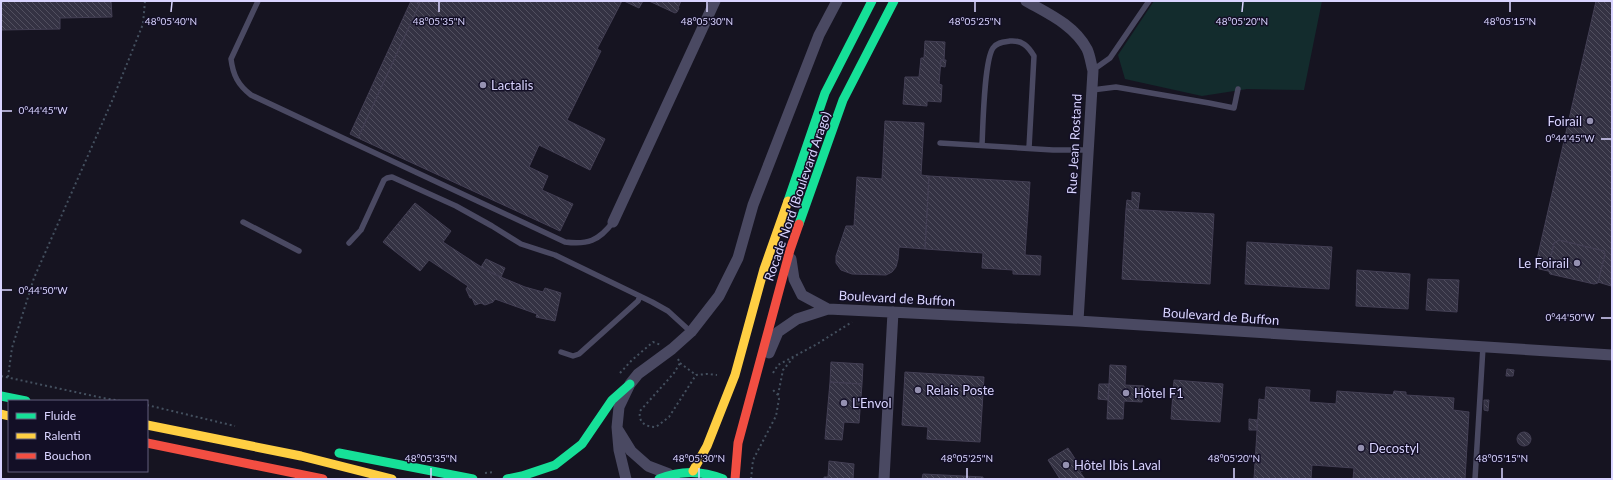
<svg xmlns="http://www.w3.org/2000/svg" width="1613" height="480" font-family="Lato,sans-serif">
<style>
.green{fill:#132c2d}
.building{fill:url(#building-back-hatch);stroke:#433f54}
.lines{fill:none;stroke-linecap:round;stroke-linejoin:round}
.path{stroke:#44505f;stroke-width:2;stroke-dasharray:2 3;stroke-linecap:butt}
.lane{stroke:#4a4962;stroke-width:5.5}
.street{stroke:#4a4962;stroke-width:11}
.fast{stroke:#16e098;stroke-width:9}
.slow{stroke:#ffcf43;stroke-width:9}
.jam{stroke:#f24e42;stroke-width:9}
.ticks{fill:none;stroke:#d9d4ff;stroke-width:1.5}
.poi-dot{fill:#9591b1;stroke:#130f26;stroke-width:1.5}
.labels{text-anchor:middle;dominant-baseline:central;stroke-width:3;stroke-linejoin:round;paint-order:stroke}
.poi-label{font-size:13px;fill:#d9d4ff;stroke:#130f26;text-anchor:start}
.street-label{font-size:13px;fill:#d9d4ff;stroke:#130f26}
.ticks-label{font-size:10px;text-anchor:middle;fill:#d9d4ff;stroke:#130f26;stroke-width:3;stroke-linejoin:round;paint-order:stroke}
</style>
<defs>
<pattern id="building-back-hatch" width="6" height="6" patternUnits="userSpaceOnUse"><rect width="6" height="6" fill="#343243"/><path d="M-1 5l2 2M0 0l6 6M5-1l2 2" fill="none" stroke="#514f5f"/></pattern>
</defs>
<rect width="100%" height="100%" fill="#161421"/>
<path class="green" d="M1154,1H1322L1304,90L1247,89L1202,96L1125,79L1118,55Z"/>
<path class="building" d="M1,1H111L112,17L60,18V29L1,30Z
M411,1L420,3L358,138L350,134Z
M415,1H622L597,49L601,51L567,120L605,139L590,170L539,145L529,167L548,176L542,190L573,204L560,231L358,138L420,3Z
M624,1H643L639,8Z
M649,1H681L678,8H679L677,12L675,13Z
M1596,1H1612L1611,286L1598,282L1605,254L1604,251L1559,240L1554,243L1548,271L1535,268Z
M925,41L945,42L944,60H941L939,84L942,85L941,102L927,101V106L903,104L905,77H919L921,58H924Z
M941,60H946L945,67L940,66Z
M885,121L924,123L921,175L929,176L925,249L899,247L898,259L896,267L892,272L886,275L852,274L841,270L836,263V256L846,226H854L857,177L882,179Z
M929,176L1030,182L1025,255L1041,256L1040,275L1013,274V270L982,268L983,253L925,249Z
M1132,192L1140,193L1138,210L1126,209L1127,200L1132,201Z
M415,203L451,231L443,242L475,263L491,273L525,287L543,292L545,288L561,293L555,321L536,317L537,314L495,299L493,302L485,305L481,303L475,305L472,298H470L466,289L468,286L429,260L420,271L383,242Z
M1126,209L1214,214L1210,284L1122,279Z
M1559,240L1604,251L1605,254L1598,283L1594,284L1550,274L1548,270L1554,243Z
M1247,242L1332,247L1329,289L1245,284Z
M486,259L505,268L501,277L481,267Z
M1357,270L1410,274L1408,309L1356,306Z
M1428,279L1459,280L1457,312L1426,310Z
M831,362L863,364L862,384L830,382Z
M1110,365L1126,366L1125,385L1144,386L1142,402L1124,401L1123,419H1107Z
M1507,369L1514,370L1513,376H1506Z
M905,372L984,377L980,442L927,439L928,427L902,425Z
M1174,380L1223,384L1220,422L1171,419Z
M830,382L862,384L859,423L844,422L842,440L825,439Z
M1099,384H1109L1108,400L1098,399Z
M1266,387L1310,390L1309,402L1336,404L1337,391L1393,395L1394,391L1406,392V395L1454,398L1453,410L1469,412L1465,479H1353L1354,468L1312,465L1311,479H1254L1259,399L1265,400Z
M1484,400H1489L1488,411L1484,410Z
M1249,419L1257,420V430H1249Z
M1517 439a7 7 0 1 1 14 0a7 7 0 1 1-14 0Z
M1068,448L1083,471L1080,472L1085,479H1060L1048,460Z
M829,461L854,464L853,479H824V477H828Z
M923,474L983,477V479H922Z"/>
<g class="lines">
<path class="path" d="M678,359L680,363L674,373L640,411C638,423 646,427 656,427L669,417L696,375L707,374L717,375
M680,363L696,375
M620,373L632,360L653,342L661,345
M773,373L778,365L817,344L852,322
M1,376L103,398L121,401
M8,377L12,348L34,278L112,101L143,24L145,1
M778,395L783,370L793,358
M147,405L235,426
M485,473L495,472
M751,479L753,460L776,416L779,399L778,395L772,389"/>
<path class="lane" d="M258,1L231,59C233,75 238,85 251,95L565,242C587,245 599,241 613,222
M1093,70L1110,58L1149,1
M1092,90L1116,87L1209,103L1234,108L1238,89
M940,143L1053,150H1088
M982,145C983,126 984,61 993,48C997,42 1004,42 1010,41C1022,40 1028,46 1034,56L1029,148
M243,222L299,251
M349,243L361,230L384,180L387,178L392,177L456,206L492,226L521,244L555,255L652,302L668,311L691,332
M561,352L573,356L579,354L638,301L640,296
M1475,479L1483,347"/>
<path class="street" d="M1026,1C1049,14 1074,25 1087,49C1090,55 1091,64 1093,71L1078,321
M613,222L715,1
M791,259L794,279L802,295L828,309
M769,353L778,332L797,319L828,309L1078,321L1612,355
M618,430L631,451L648,466L669,474
M626,479L619,450L617,427L619,407L630,384L638,374L672,349L691,332L719,296L738,258L753,205L819,35L837,1
M884,479L893,312"/>
<path class="fast" d="M788,201L825,93L872,1
M799,224L843,100L894,1
M1,396L26,401
M339,453L473,479
M507,479L522,476L555,465L582,444L612,400L630,384
M659,479C681,470 701,470 723,479"/>
<path class="slow" d="M1,414L9,416
M147,425L301,456L392,479
M693,471L707,446L735,375L764,269L788,201"/>
<path class="jam" d="M147,443L323,479
M735,479L738,443L790,250L799,224"/>
</g>
<path class="ticks" d="M171,12L172,2M439,12V2M707,12V2M975,12V2M1242,12L1243,2M1510,12V2M2,111H12M1601,139H1611M2,290H12M1601,318H1611M431,478V468M699,478V468M967,478V468M1234,478V468M1502,478V468"/>
<g class="poi-dot">
<circle cx="483" cy="85" r="4"/>
<circle cx="1590" cy="121" r="4"/>
<circle cx="1577" cy="263" r="4"/>
<circle cx="918" cy="390" r="4"/>
<circle cx="1126" cy="393" r="4"/>
<circle cx="844" cy="403" r="4"/>
<circle cx="1361" cy="448" r="4"/>
<circle cx="1066" cy="465" r="4"/>
</g>
<g class="labels">
<g class="poi-label">
<text x="491" y="85">Lactalis</text>
<text x="1582" y="121" text-anchor="end">Foirail</text>
<text x="1569" y="263" text-anchor="end">Le Foirail</text>
<text x="926" y="390">Relais Poste</text>
<text x="1134" y="393">Hôtel F1</text>
<text x="852" y="403">L'Envol</text>
<text x="1369" y="448">Decostyl</text>
<text x="1074" y="465">Hôtel Ibis Laval</text>
</g>
<g class="street-label">
<text transform="translate(1074 144) rotate(-87)">Rue Jean Rostand</text>
<text transform="translate(797 196) rotate(-71)">Rocade Nord (Boulevard Arago)</text>
<text transform="translate(897 298) rotate(3)">Boulevard de Buffon</text>
<text transform="translate(1221 316) rotate(4)">Boulevard de Buffon</text>
</g>
</g>
<g class="ticks-label">
<text x="171" y="25">48°05'40"N</text>
<text x="439" y="25">48°05'35"N</text>
<text x="707" y="25">48°05'30"N</text>
<text x="975" y="25">48°05'25"N</text>
<text x="1242" y="25">48°05'20"N</text>
<text x="1510" y="25">48°05'15"N</text>
<text x="43" y="114">0°44'45"W</text>
<text x="1570" y="142">0°44'45"W</text>
<text x="43" y="294">0°44'50"W</text>
<text x="1570" y="321">0°44'50"W</text>
<text x="431" y="462">48°05'35"N</text>
<text x="699" y="462">48°05'30"N</text>
<text x="967" y="462">48°05'25"N</text>
<text x="1234" y="462">48°05'20"N</text>
<text x="1502" y="462">48°05'15"N</text>
</g>
<rect width="1613" height="480" fill="none" stroke="#d9d4ff" stroke-width="4"/>
<rect x="8" y="400" width="140" height="72" fill="#130f26" stroke="#625e7d"/>
<rect x="16" y="413" width="20" height="6" fill="#16e098" stroke="#625e7d"/>
<text x="44" y="420" font-size="12" fill="#d9d4ff">Fluide</text>
<rect x="16" y="433" width="20" height="6" fill="#ffcf43" stroke="#625e7d"/>
<text x="44" y="440" font-size="12" fill="#d9d4ff">Ralenti</text>
<rect x="16" y="453" width="20" height="6" fill="#f24e42" stroke="#625e7d"/>
<text x="44" y="460" font-size="12" fill="#d9d4ff">Bouchon</text>
</svg>
